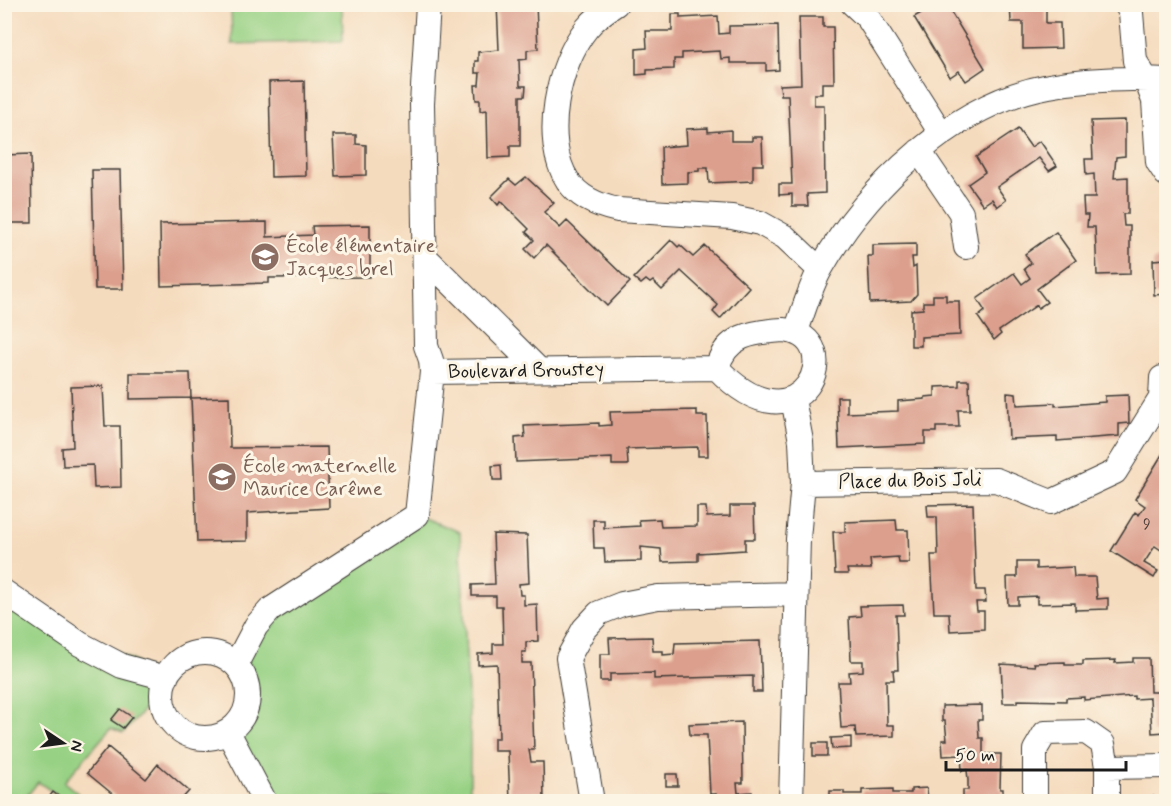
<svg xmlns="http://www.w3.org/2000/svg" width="1171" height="806" font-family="Mynerve,sans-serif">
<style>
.green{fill:#97d184;stroke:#5a7650;stroke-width:1.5}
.building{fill:#dc9f8d}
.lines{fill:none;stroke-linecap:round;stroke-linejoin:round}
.minor-casing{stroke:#3d3934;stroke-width:26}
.minor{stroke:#fff;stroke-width:24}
.labels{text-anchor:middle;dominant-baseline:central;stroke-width:6;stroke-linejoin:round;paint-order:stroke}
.number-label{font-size:16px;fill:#4c3d38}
.education-label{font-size:20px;fill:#785e54;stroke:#fcf5e5;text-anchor:start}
.street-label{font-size:20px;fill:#1c1c1c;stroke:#fcf5e5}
</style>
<rect width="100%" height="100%" fill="#fcf5e5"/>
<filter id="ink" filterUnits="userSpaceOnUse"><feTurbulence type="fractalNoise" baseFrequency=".0167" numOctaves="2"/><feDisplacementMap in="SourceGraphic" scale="12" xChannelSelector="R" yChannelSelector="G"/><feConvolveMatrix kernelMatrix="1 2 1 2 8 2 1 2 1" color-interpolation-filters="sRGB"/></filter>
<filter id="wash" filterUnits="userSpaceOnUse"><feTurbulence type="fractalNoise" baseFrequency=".008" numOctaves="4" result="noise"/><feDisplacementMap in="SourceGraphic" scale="24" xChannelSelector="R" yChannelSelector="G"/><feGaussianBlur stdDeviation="1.35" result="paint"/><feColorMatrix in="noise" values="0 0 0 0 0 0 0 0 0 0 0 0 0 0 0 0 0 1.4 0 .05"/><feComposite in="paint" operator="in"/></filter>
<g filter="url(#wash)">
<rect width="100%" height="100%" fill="#f5dbbe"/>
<path class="green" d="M231,5H342L343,41L232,44Z
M417,515L460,532L470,736V801H265L228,732C252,711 255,690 236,664L256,626Z
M4,593L166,678L139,716L123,733L111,728L64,782L87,801H66L38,782L23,801H5Z"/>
<g id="blocks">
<path class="building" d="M497,4H536L538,49L527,50V59L519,60L520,86H526L525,96H520V146H510V157L488,158L487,110L480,111V100H476L475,85H479L480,73H475V61H478V52L499,50Z
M919,4H946L985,68L966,81L959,71L950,77L914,17L923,12Z
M1010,4H1046V23H1060L1061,48L1023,49V22H1011Z
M672,14H680V18L718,16L719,34L729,33V26L778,25L779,70L766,71V63H730V58L721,59L720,51L682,53V59H674V69L647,70V74L636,75V49L647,48L646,31H672Z
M799,17H823V27H833L834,83H822V94H814V105H824L825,193L807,194L808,206H792V194L779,195V184H792L788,95H781L780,85L801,84Z
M304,81L306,176L271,177L269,82Z
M1125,120V156L1116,157L1114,178L1128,177V214H1123L1124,226H1130V274L1097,275L1095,227H1087L1088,215H1084L1083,198H1095L1094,174L1086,175L1085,159H1093L1091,121Z
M708,128V132L731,130V141H752V137H762L763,165H753V181L709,183L708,168H699V171L688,172V183L662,184L661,147L687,145L686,129Z
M1018,129L1031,147L1040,141L1057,166L1049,171L1039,158L997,187L1006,200L997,207L992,199L983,205L968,184L985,172L976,157Z
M333,135H356V144L366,145V175L335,176Z
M31,154L32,223H4V155Z
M92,170H120L123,289H95Z
M526,177L554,203L544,212L560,228L567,221L630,282L607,306L546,245L534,258L525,249L534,240L526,232L529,229L501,201L498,205L491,197L509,179L516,185Z
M267,222V237L313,235L312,226L370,225V277L269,278V283L161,286L160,224Z
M1056,232L1076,260L1037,289L1047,302L1038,308L1037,305L999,331L1001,334L994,340L978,317L985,311L977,299L1014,273L1022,284L1030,278L1024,269L1031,263L1025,254Z
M671,240L678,247L680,245L693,257L705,246L749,287L720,319L713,312L718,305L681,271L662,290L653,281L650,283L646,280L641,284L634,278Z
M916,244V257H912L913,268L916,266L917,294L911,301L870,303L868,256H873V245Z
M1166,259V294L1154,295L1153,260Z
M933,295H946V301H959L960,335L921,337V346H911V310L923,309V302H933Z
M130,373H190L191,398L229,397L230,448L327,447L329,508L247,513V541L197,542L191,398L130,399Z
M959,380H969L970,410H958L959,427H936V432H925V444L839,448L837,397H847V413L898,411V401L925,399V397L935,396V387L959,386Z
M103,386L105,426H120L121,487L94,488L93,465L63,466L62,448L73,447L71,387Z
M1007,393L1016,394L1017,405L1055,403V406L1105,402V396L1128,395L1129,423L1119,424V436L1057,441V437L1009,439Z
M697,410V416H707L708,456H698V447L660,448L627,449L628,465H612V458L516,462L515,438L525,437L524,426L599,423V426L611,425L610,412Z
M1166,448V542L1161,550L1155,546L1144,563L1158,571L1154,578L1111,551L1135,512L1139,515L1145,506L1135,499Z
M501,465L502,480H493L492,466Z
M973,504L976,590H985L986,602H976L977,611H984V629L950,631L949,613H934L931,555H938L937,517H928L927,505Z
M730,506H754L755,539H745V550L698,553V561L662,562L661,549L641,547V561L605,562L604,548H594L593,520H604V528L640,526L639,520L660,519L661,527L697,526V507H706L707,517L730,516Z
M896,520L897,530H908L909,563H899L898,557L870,559L871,569H847L848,574H835L833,532H845V522Z
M493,534L527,535L529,583L519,584L520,595H524V605L537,604L538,641L526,642V652H522V663H531L534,750H529L531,762H543L544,799H539V801H510L508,751H494V738H499L497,664L478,665V654L493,653V644H503L502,606H496V596H472V585L495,584Z
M1017,562H1036V569L1073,567L1074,577H1095L1097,599L1108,598V609L1075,610V603L1037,604V596L1018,597V605H1008L1007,577H1017Z
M903,605L904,615H896L898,670H893L894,680H886L887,725H894V736L856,737L855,727L841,728L838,682H850L849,672L863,671V661H851L849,617L861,616L860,606Z
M652,637L653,651H663V655L674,654L675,643L760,641L762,692H753V676L654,679V673L610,674V681H600V654H610L609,638Z
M1133,658H1149L1150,692H1166V732L1152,733L1150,698L1134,699V696L1084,700V697L1066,698V701L1017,700V703H1003L1001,664L1035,666L1034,663L1065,662V665H1083V661L1116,660L1115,663L1133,662Z
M982,705V720H978L979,738H983V754H1001L1000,789H1003V801H963V790H968V780L967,770L962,771L961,755L943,756L942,740H947L945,721H942V706Z
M120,709L132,717L123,728L111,720Z
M742,722L743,783H737L738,793L752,792V801H716V794H710L707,735H690L689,724Z
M851,737V748L832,749L831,738Z
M813,743H827V756H813Z
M108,747L146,779L158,764L189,791L180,801H137L133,798L130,801H121L87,773Z
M666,774H677L678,786H666Z
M927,788L928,801H830V791H844V794H862V790L893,789V793H911V789Z
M53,792L65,801H46Z
M1137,796H1153V799L1166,798V801H1137Z"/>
</g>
</g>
<g filter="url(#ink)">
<use href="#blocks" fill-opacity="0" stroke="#3d3934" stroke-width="1.5"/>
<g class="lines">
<g class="minor-casing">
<path id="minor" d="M428,4L422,104L426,346L431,360L432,372
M616,4C605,11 595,18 587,28C558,63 541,141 568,181C579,198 599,206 618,210L732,217L760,223L785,237L820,270
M853,4L868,18L941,133
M1126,4L1131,13L1135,61L1146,79L1154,101L1158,162L1166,174
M919,151L961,213L966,247
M425,257L539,370
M783,330C852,336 802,459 717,368C726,335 752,332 783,330Z
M796,331C804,310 810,287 821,268C867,187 955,103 1049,86C1088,79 1127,78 1166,80
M803,483L996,480L1051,502L1115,472L1161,398L1162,378
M4,592L80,644L122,666L166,678
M162 695a43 43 0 1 1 86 0a43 43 0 1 1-86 0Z
M236,664L256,626L270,610L417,515L432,372L717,368
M228,732L265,802
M1107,767L1166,766
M592,802L568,658L584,629L599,613L622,604L658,597L796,594
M791,802L798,539L803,483L801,441L793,399
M1035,802V750L1045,733L1086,732L1103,744L1107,767V802"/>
</g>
<use href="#minor" class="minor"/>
</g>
</g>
<defs>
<g id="school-disc" transform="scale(1.5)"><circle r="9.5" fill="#8d6e63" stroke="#fcf5e5"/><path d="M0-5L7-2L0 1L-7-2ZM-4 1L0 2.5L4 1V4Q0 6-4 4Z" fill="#fff"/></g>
</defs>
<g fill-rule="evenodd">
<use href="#school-disc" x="265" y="257"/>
<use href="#school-disc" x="222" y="477"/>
</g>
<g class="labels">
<g class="number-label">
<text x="1147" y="524">9</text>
</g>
<g class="education-label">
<text x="286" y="246">École élémentaire<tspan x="286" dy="23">Jacques brel</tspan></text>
<text x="243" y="466">École maternelle<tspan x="243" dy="23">Maurice Carême</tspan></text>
</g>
<g class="street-label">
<text transform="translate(526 371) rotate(-1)">Boulevard Broustey</text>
<text transform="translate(910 481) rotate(-1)">Place du Bois Joli</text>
</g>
</g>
<rect width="1171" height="806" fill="none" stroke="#fcf5e5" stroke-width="24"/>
<g transform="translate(63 743) rotate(103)" stroke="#fcf5e5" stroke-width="4.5" paint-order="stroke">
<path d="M0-4.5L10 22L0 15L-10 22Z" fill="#1c1c1c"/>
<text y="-9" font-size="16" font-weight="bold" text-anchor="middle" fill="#1c1c1c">N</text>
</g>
<path d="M946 761v9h180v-9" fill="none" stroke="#1c1c1c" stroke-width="3"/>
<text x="955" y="761" font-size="18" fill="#1c1c1c" stroke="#fcf5e5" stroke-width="4.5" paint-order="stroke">50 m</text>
</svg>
